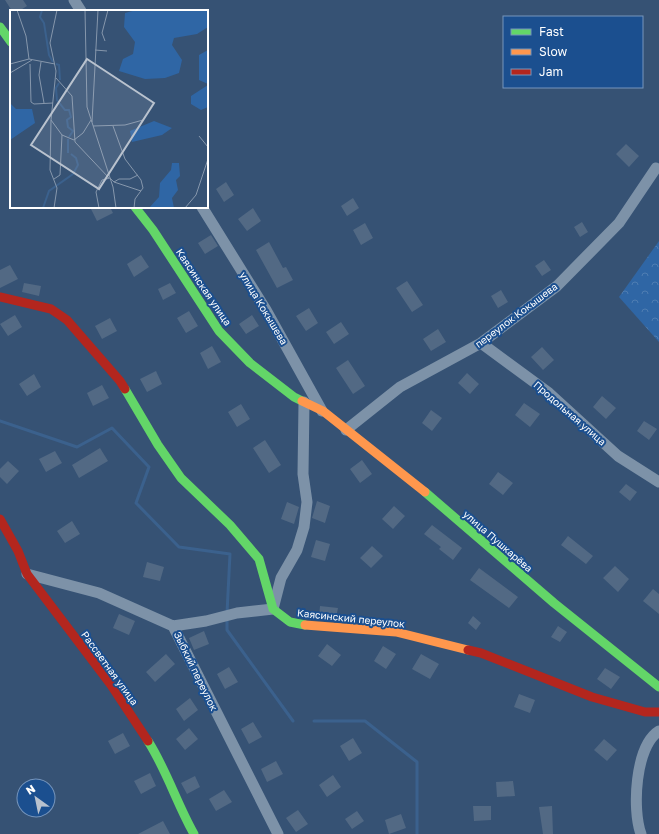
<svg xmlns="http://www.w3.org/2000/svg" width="659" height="834" font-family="'Golos Text',sans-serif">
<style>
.forest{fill:url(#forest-crowns)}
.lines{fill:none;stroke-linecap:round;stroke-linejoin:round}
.stream{stroke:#3b618d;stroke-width:3}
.building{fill:#526984}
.street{stroke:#7d92a8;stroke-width:11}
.fast{stroke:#63d668;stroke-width:9}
.slow{stroke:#ff974d;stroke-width:9}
.jam{stroke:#b3261e;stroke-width:9}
.labels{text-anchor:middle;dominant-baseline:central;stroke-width:4;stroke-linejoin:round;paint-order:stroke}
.street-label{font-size:10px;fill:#fff;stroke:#1b4f8f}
.inset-river{fill:none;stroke:#3b618d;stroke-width:2}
.inset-road{fill:none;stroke:#8697ac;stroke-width:1}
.view{fill:#b9c2ce;fill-opacity:0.15;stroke:#b9c2ce;stroke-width:2}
.inset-edge{fill:none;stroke:#fff;stroke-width:2}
</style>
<defs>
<pattern id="forest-crowns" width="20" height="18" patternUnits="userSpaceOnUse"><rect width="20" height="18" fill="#2f66a5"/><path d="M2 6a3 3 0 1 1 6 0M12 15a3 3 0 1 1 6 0" fill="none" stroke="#4e7db2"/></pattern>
</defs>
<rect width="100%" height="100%" fill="#365274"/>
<path class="forest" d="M659,241V342L619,297Z"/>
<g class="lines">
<path class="stream" d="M0,421L77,447L112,428L149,467L136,503L179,547L230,554L227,613
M227,619V630L293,721
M314,721H365L417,762V834"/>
</g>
<path class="building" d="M5,0H23L27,6L19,11H12Z
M626,144L639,156L629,167L616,154Z
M226,182L234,195L224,202L216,189Z
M353,198L359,208L347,216L341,206Z
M90,207H110L113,213L97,221Z
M253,208L261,221L247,231L238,219Z
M582,222L588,232L580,237L574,227Z
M365,223L373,238L361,245L353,230Z
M211,235L218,246L205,254L198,243Z
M269,242L283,268L286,267L293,280L277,288L256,250Z
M141,255L149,267L134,277L127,264Z
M544,260L551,270L542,276L535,266Z
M10,265L18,279L0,288V270Z
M407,281L423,305L412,312L396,288Z
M24,283L41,286L39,296L22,292Z
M170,283L176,293L163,300L158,289Z
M501,290L508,302L498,308L491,296Z
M309,308L318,323L306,331L296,316Z
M189,311L198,326L186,333L177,318Z
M15,315L22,327L8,336L0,324Z
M252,315L259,326L246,334L239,324Z
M110,318L117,331L102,339L95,326Z
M341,322L349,334L334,344L326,332Z
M438,329L446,342L431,351L423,339Z
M212,346L221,362L208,369L200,353Z
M542,347L554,360L543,370L531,357Z
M348,360L365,386L353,394L336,368Z
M156,371L162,384L147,392L140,379Z
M467,373L479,384L470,394L458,383Z
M34,374L41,387L27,396L19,384Z
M102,385L109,398L93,406L87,393Z
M602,396L616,408L606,419L593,407Z
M524,403L540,414L530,427L515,415Z
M241,404L250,419L237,427L228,412Z
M431,410L442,418L432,431L422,423Z
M644,421L657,429L649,440L637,431Z
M265,440L281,465L269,473L253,448Z
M100,448L108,461L79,478L72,465Z
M55,451L62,463L46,472L39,459Z
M362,460L372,474L360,483L350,469Z
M8,461L19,471L7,484L0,477V469Z
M498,472L513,483L503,495L489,484Z
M626,484L637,492L630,501L619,492Z
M317,501L330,506L325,523L312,518Z
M287,502L299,507L294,524L281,519Z
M394,506L405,516L393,529L382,519Z
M72,521L80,534L65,543L57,531Z
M432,525L462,548L453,560L439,549L441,547L424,534Z
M568,536L593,556L586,564L561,545Z
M316,540L330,544L325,561L311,557Z
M372,546L383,556L371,568L360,558Z
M147,562L164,567L160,581L143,577Z
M615,566L629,579L618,592L603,578Z
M479,568L518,597L509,608L470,580Z
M653,589L659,594V614L643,601Z
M320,606L338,608L336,618L319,617Z
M119,614L135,621L129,635L113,628Z
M473,616L481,623L476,630L468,623Z
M558,626L567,632L560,642L551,637Z
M204,631L209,644L194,650L189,638Z
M327,644L341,655L332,666L318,656Z
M383,646L396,654L386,669L374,661Z
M166,654L175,664L155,682L146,672Z
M421,654L439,664L430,679L412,669Z
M229,667L238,682L225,689L217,674Z
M605,668L620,677L611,689L597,679Z
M519,694L535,700L530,713L514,707Z
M190,698L198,710L184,721L176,709Z
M253,722L262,737L249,744L241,729Z
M189,728L198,739L185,750L176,739Z
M123,733L130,746L115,754L108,741Z
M353,738L362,753L349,761L340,746Z
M604,739L617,750L607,761L594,750Z
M276,761L283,774L267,782L261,769Z
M150,773L156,786L141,794L134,781Z
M333,775L341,787L327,797L319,785Z
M195,776L200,787L187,794L181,783Z
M513,781L515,796L497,797L496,782Z
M224,790L232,802L216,811L209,799Z
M473,806H491V820L474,821Z
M552,806L553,834H543L539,807Z
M298,810L308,824L296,832L286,818Z
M357,811L364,821L352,829L345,819Z
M401,814L406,828L389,834L385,820Z
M163,821L170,834H138Z"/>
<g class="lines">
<path class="street" d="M74,0L81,11
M202,207L266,310L322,411
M481,343L549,393L618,456L659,482
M346,430L400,387L481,343L557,286L619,223L656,168
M27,574L99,593L173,626L278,834
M173,626L206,621L237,613L273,609L281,578L297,550L304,527L307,502L303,474L304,402
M641,834C632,810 635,746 659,731"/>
<path class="fast" d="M0,27L11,42
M135,207L153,230L219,331L250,363L294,397L302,401
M125,389L158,445L181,478L230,525L259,559L273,609L290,622L305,625
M425,492L554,603L659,687
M148,741C167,771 177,804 194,834"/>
<path class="slow" d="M302,401L323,411L425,492
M305,625L396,632L468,650"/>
<path class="jam" d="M0,297L51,309L67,320L120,381L125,389
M0,519L18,551L27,574L111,685L148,741
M468,650L481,653L592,697L645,712H659"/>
</g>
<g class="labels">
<g class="street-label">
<text transform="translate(204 287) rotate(56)">Каясинская улица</text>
<text transform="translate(264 308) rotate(59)">улица Кокышева</text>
<text transform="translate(516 315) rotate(-37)">переулок Кокышева</text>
<text transform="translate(570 413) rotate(41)">Продольная улица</text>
<text transform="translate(498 541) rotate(41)">улица Пушкарёва</text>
<text transform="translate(351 618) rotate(6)">Каясинский переулок</text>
<text transform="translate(110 668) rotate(54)">Рассветная улица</text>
<text transform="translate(196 671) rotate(64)">Зыбкий переулок</text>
</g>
</g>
<g transform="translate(10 10)">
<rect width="198" height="198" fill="#365274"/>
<path d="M126,0H198V17L187,24L164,28L162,35L172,50L169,63L155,68L135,69L109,61L113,49L123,44L125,32L114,17L115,3ZM198,40V74L189,70V45ZM198,75V97L191,100L181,94V86ZM0,93L6,99H22L25,113L0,130ZM144,111L162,118L152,125L122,132L120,121ZM162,153H169L170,166L166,170L168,180L162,188L164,198H139L149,187L150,173L161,160Z" fill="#2f66a5"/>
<path class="inset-river" d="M32,0L30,7L34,13L39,45L43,52M46,54L49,55L50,70M49,73L46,78L47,90L55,100H59L61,107L57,110L58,117L63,121L59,127M58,129V143M33,198L39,181L63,164L68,155L66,148L61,144"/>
<path class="inset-road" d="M7,0L16,26L19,49L45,54M75,0L77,97L103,177L106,198M95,31L92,23L98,0M85,40L97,41M31,52L29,65L34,93M0,54L19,49M20,54L21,92L24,94L43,93M0,63L22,50M46,68L62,86L65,132L99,168M41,110L52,125L50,165L44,169M82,112L88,0M83,116L115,115L133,110M103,116L115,149L131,170L133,178L125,189L124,198M52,125L64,130L73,123L81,110M189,126L198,137M104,172L131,181M44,198L47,178L40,160L41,110L46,61L40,33L47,0M89,198L86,182L92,170L100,168L104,172L109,169H120L128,165M175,198L186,185L198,149"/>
<path class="view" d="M77,49L144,93L89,179L21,135Z"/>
<rect width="198" height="198" class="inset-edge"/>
</g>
<rect x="503" y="16" width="140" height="72" fill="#1b4f8f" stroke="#7695bc"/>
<rect x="511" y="29" width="20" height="6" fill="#63d668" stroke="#7695bc"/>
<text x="539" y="36" font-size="12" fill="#ffffff">Fast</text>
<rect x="511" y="49" width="20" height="6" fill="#ff974d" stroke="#7695bc"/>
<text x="539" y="56" font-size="12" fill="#ffffff">Slow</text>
<rect x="511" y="69" width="20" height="6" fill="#b3261e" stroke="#7695bc"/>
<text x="539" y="76" font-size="12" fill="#ffffff">Jam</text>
<g transform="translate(36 798) rotate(327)"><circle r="19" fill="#1b4f8f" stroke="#7695bc"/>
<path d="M0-3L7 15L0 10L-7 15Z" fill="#b9c2ce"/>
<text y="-6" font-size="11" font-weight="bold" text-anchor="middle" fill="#ffffff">N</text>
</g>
</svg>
